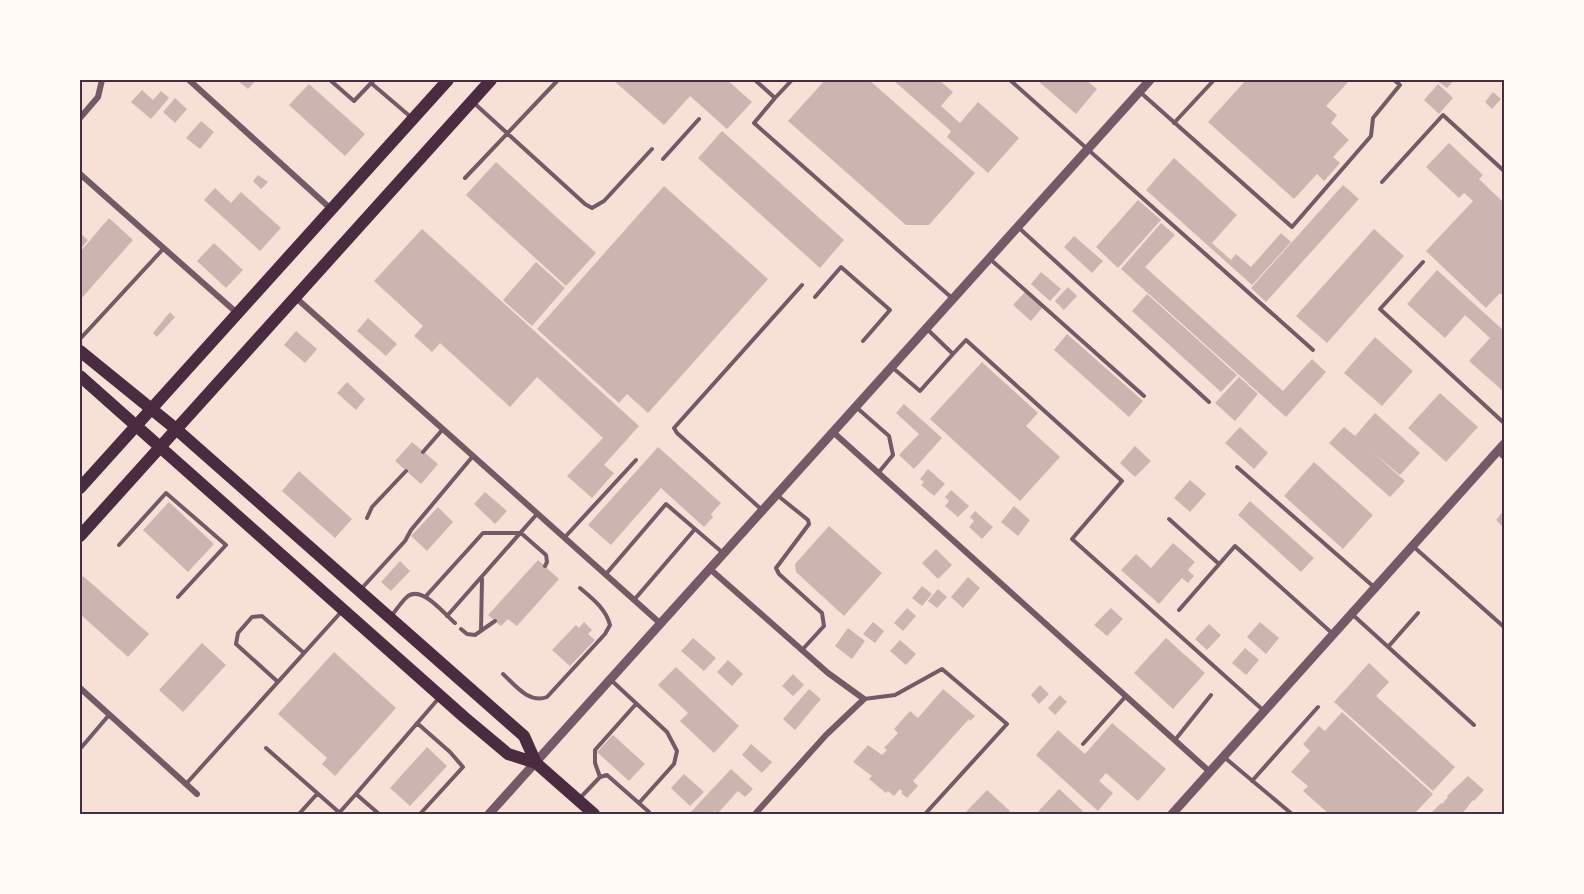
<svg xmlns="http://www.w3.org/2000/svg" width="1584" height="894" font-family="'Fira Sans',sans-serif">
<style>
.building{fill:#ccb4b1}
.lines{fill:none;stroke-linecap:round;stroke-linejoin:round}
.service{stroke:#755966;stroke-width:4}
.minor{stroke:#755966;stroke-width:6}
.tertiary{stroke:#755966;stroke-width:9}
.primary{stroke:#4a2c40;stroke-width:12}
.neatline{fill:none;stroke:#4a2c40;stroke-width:2}
</style>
<rect width="100%" height="100%" fill="#f7e1d7"/>
<path class="building" d="M237,80H256L248,89Z
M613,80H727L752,102L727,129L690,96L664,125Z
M825,80H869L975,173L929,225H906L788,121Z
M893,80H939L953,92L941,106L960,123L978,102L1019,138L988,173L947,137L951,131Z
M1037,80H1086L1097,89L1076,114Z
M1246,80H1350L1326,106L1337,115L1331,123L1349,140L1333,157L1340,163L1324,181L1317,174L1294,199L1208,122Z
M1436,80H1454L1447,88Z
M309,84L365,134L345,156L289,105Z
M1438,84L1453,98L1439,114L1424,100Z
M142,90L153,100L161,91L169,98L151,119L131,102Z
M1493,92L1501,99L1492,109L1485,102Z
M175,98L187,109L175,123L163,112Z
M201,121L214,132L200,149L186,138Z
M722,131L844,240L820,268L698,158Z
M1449,143L1483,175L1479,179L1504,203V297L1500,293L1486,308L1426,251L1473,201L1464,193L1459,198L1426,167Z
M1174,158L1237,215L1212,243L1231,260L1236,254L1251,267L1281,233L1291,242L1252,285L1146,190Z
M496,162L596,253L566,286L466,195Z
M258,175L268,182L261,189L253,181Z
M1343,185L1359,199L1266,302L1251,288Z
M664,186L768,279L648,413L627,394L619,403L537,329Z
M215,188L231,203L241,192L281,228L260,251L204,200Z
M1138,200L1161,220L1118,268L1096,247Z
M109,218L133,240L80,300V252Z
M1161,223L1175,235L1145,267L1283,391L1312,359L1326,372L1286,417L1121,269Z
M422,229L639,426L604,465L614,473L592,498L567,476L603,438L537,377L510,407L440,343L432,352L414,336L423,326L374,281Z
M1374,229L1404,256L1327,343L1296,316Z
M80,233L88,240L80,250Z
M1074,236L1103,261L1092,273L1064,247Z
M214,243L243,270L226,288L197,261Z
M536,262L565,288L532,326L503,300Z
M1437,270L1504,331V392L1469,361L1490,338L1465,315L1445,338L1407,304Z
M1041,272L1061,289L1050,301L1031,284Z
M1068,287L1077,296L1064,310L1055,301Z
M1025,292L1043,307L1031,321L1013,305Z
M1147,294L1237,375L1221,392L1132,311Z
M170,312L175,317L157,337L153,333Z
M368,318L397,344L386,356L357,331Z
M296,331L317,349L305,363L284,345Z
M1067,334L1143,401L1129,417L1054,350Z
M1375,337L1413,371L1382,406L1344,373Z
M982,362L1038,413L1026,426L1060,457L1020,501L930,419Z
M1239,377L1258,394L1235,421L1215,403Z
M347,382L365,399L356,410L337,393Z
M1440,393L1478,427L1446,462L1408,428Z
M904,404L942,438L914,469L899,455L919,434L896,413Z
M1375,413L1420,453L1400,475L1371,451L1405,481L1390,497L1329,443L1344,427L1355,436Z
M1240,427L1268,453L1254,469L1225,443Z
M412,442L438,464L421,484L395,461Z
M1135,446L1151,461L1135,477L1120,463Z
M658,447L721,503L711,514L713,517L704,527L661,488L611,545L588,525Z
M1314,462L1373,515L1343,549L1284,496Z
M928,469L945,484L934,496L921,485L924,482L920,479Z
M299,471L352,519L335,538L282,491Z
M1190,480L1206,494L1190,512L1174,498Z
M951,490L969,506L958,517L945,506L949,501L945,497Z
M485,492L507,511L495,524L474,504Z
M1250,501L1314,558L1301,572L1238,515Z
M169,502L214,544L188,572L143,530Z
M1014,506L1030,520L1018,536L1001,522Z
M438,507L453,522L427,551L411,536Z
M1504,510V528L1496,520Z
M975,511L993,527L982,539L969,527L974,521L970,517Z
M829,526L882,573L844,616L796,572L795,564Z
M1173,543L1195,562L1188,570L1194,576L1188,583L1182,578L1159,604L1121,570L1136,554L1151,568Z
M936,549L952,565L938,579L922,563Z
M538,560L559,579L517,626L508,619L501,626L488,615Z
M400,561L410,571L391,591L381,582Z
M83,576L149,634L128,657L80,614V580Z
M968,577L980,588L963,608L951,597Z
M922,586L932,594L922,606L912,598Z
M938,589L947,597L937,608L928,601Z
M907,608L916,616L903,631L894,623Z
M1111,608L1123,619L1107,636L1094,625Z
M584,622L592,630L588,634L595,640L570,666L552,650L576,625L579,628Z
M873,622L884,631L875,643L863,634Z
M1260,622L1279,638L1266,654L1247,637Z
M1209,624L1221,635L1207,650L1195,639Z
M848,628L865,641L852,659L835,646Z
M693,638L716,658L704,671L681,651Z
M1166,638L1205,673L1173,709L1134,673Z
M900,640L916,654L906,665L890,651Z
M202,643L226,665L183,712L159,690Z
M1245,648L1259,660L1246,675L1232,663Z
M334,652L396,708L335,776L322,764L327,758L278,714Z
M728,660L743,674L732,686L717,672Z
M1369,663L1389,682L1376,696L1455,767L1433,791L1334,702Z
M676,667L739,726L714,753L680,721L688,713L658,685Z
M793,674L804,685L793,696L782,686Z
M1040,685L1049,694L1039,704L1031,695Z
M809,689L821,699L795,730L783,719Z
M943,689L975,716L970,721L969,719L913,781L918,786L907,798L901,793L903,792L900,789L894,796L888,791L886,793L869,779L872,776L853,762L868,745L882,755L887,750L884,748L898,733L894,729L910,711L918,718Z
M1060,695L1067,702L1055,715L1048,708Z
M1342,712L1433,794L1414,814H1329L1303,791L1308,786L1291,772L1310,751L1303,744L1319,726L1325,731Z
M1112,723L1166,769L1138,801L1106,773L1099,781L1113,793L1098,811L1036,755L1058,730L1085,754Z
M613,735L645,764L629,781L597,752Z
M751,744L772,762L762,773L742,755Z
M427,747L447,766L410,806L390,788Z
M731,769L753,789L745,797L738,791L718,813L715,811L712,814H689Z
M684,774L704,792L690,806L671,788Z
M1468,776L1484,790L1474,801L1473,800L1462,814H1430L1441,803L1442,804L1448,797L1447,796Z
M1059,789L1083,811L1080,814H1036Z
M987,790L1010,811L1007,814H964Z"/>
<g class="lines">
<path class="service" d="M330,80L354,101L374,80
M755,80L775,98L754,123L952,298
M1010,80L1313,350
M371,83L412,118
M1140,92L1292,227L1371,136L1373,118L1400,85L1394,80
M775,98L792,80
M474,103L585,204L592,208L604,201L652,149
M1174,123L1214,80
M663,159L699,119
M465,178L558,80
M1382,182L1443,115L1504,171
M1018,227L1209,402
M990,259L1144,396
M1423,262L1380,309L1504,423
M815,297L841,267L890,310L863,341
M80,339L164,248
M953,354L966,340L1122,481L1072,539L1264,711
M893,368L920,391L953,354L927,329
M856,407L889,436L893,455L879,472
M423,452L443,429
M1498,452L1504,458
M1237,467L1374,587
M777,495L808,520L809,524L776,568L779,574L822,613L824,626L802,650
M762,510L677,433L674,428L802,285
M367,518L372,507L406,471
M1169,519L1219,564
M565,537L636,460
M119,545L166,493L226,545L178,597
M1414,547L1504,627
M606,574L666,504L723,553
M362,588L405,541L411,530L473,456
M426,596L483,533H521L546,555L547,562L545,566
M634,600L695,529
M1179,610L1235,546L1333,634
M392,615C397,609 402,601 408,596C423,586 444,614 455,623
M1353,615L1474,725
M447,616L537,514
M461,629L467,634L475,635L495,621
M481,631L482,579
M1388,647L1418,613
M503,674C515,685 529,704 547,697L605,634L610,625C606,609 593,599 580,588
M611,680L667,732L677,751L674,764L639,803
M278,682L236,644L238,633L252,617L262,616L304,653
M864,699L895,695L942,669L1007,724L925,814
M417,723L450,752L463,767L420,814
M1175,740L1211,695
M1083,744L1126,696
M266,748L341,814
M80,749L109,715
M1224,757L1292,814
M600,777L595,763V750L636,704
M1252,781L1318,707
M186,784L342,611
M580,798L600,777L607,775L649,812V814
M339,813L356,794
M299,814L317,794
M379,814L356,794L439,698"/>
<path class="minor" d="M189,80L331,209
M80,118L98,97L102,80
M80,174L237,313
M295,297L661,624
M833,432L1210,772
M710,569L828,673L864,699L826,735L755,814
M80,688L197,794"/>
<path class="tertiary" d="M489,814L1150,80
M1172,814L1504,444"/>
<path class="primary" d="M80,351L176,429L524,736L536,763
M80,376L464,717L508,754L536,763L594,814
M80,488L448,80
M80,536L491,80"/>
</g>
<rect width="1584" height="894" fill="none" stroke="#fffaf5" stroke-width="162"/>
<rect x="81" y="81" width="1422" height="732" class="neatline"/>
</svg>
